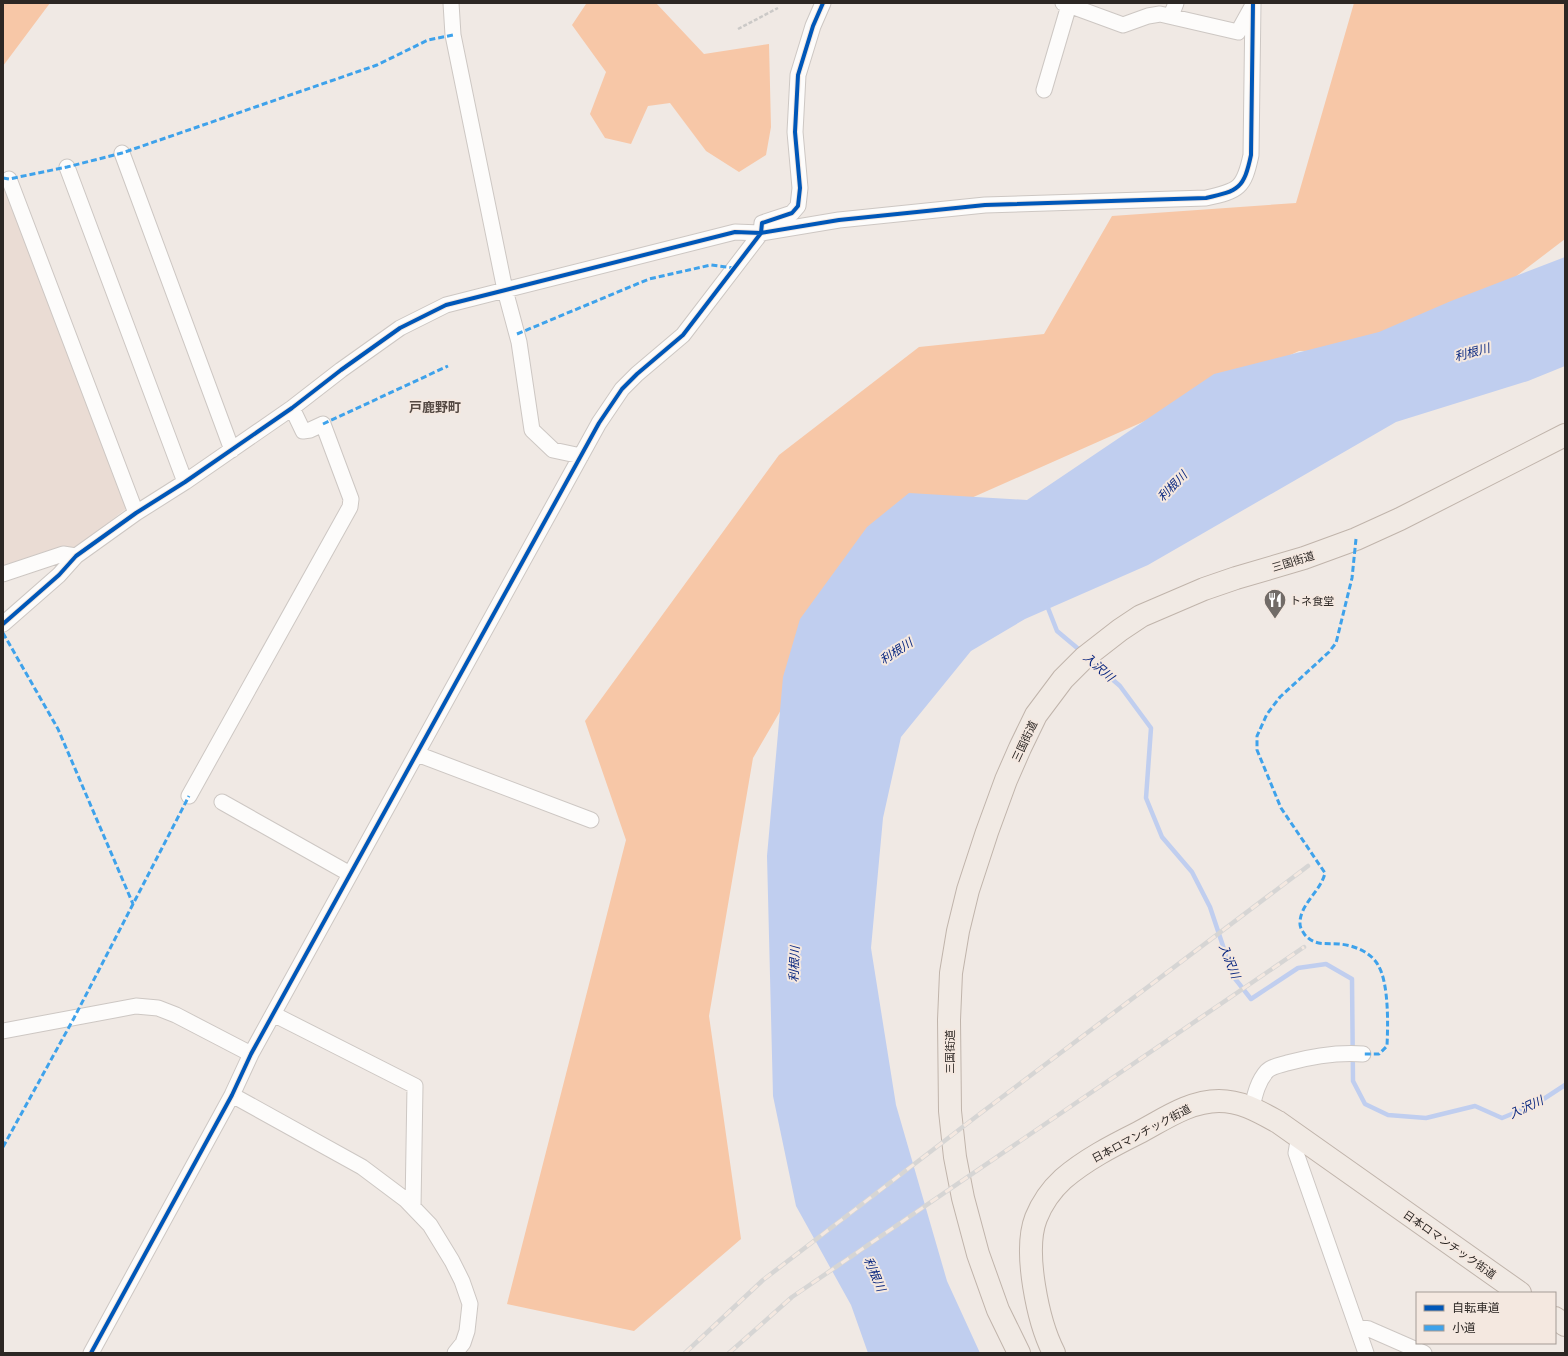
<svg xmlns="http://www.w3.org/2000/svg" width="1568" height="1356" font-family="Manrope,'Noto Sans JP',sans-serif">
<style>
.built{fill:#eadcd4}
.green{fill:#f7c7a7}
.water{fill:#c0ceef}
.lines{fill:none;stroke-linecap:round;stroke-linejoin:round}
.stream{stroke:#c0ceef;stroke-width:4.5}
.minor-casing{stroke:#cdc7c3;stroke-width:17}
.trunk-casing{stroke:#c0b4ab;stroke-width:24}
.path{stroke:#cbc9c7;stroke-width:2.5;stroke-dasharray:4 2;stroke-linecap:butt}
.minor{stroke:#fdfcfb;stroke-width:15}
.trunk{stroke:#f1eae4;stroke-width:22}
.rail-casing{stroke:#d6d5d4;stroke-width:4.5}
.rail{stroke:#f4e8e0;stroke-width:3;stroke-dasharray:9;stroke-linecap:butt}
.quiet{stroke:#3ea2eb;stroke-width:3;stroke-dasharray:6 3;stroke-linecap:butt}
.cycleway-casing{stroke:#f4e8e0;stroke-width:6}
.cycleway{stroke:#0057b8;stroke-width:4}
.labels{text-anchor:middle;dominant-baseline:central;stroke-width:4;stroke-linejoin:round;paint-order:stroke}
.street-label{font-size:11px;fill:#2c2724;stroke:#f4e8e0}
.poi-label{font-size:11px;fill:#2c2724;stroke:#f4e8e0;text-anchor:start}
.water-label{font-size:12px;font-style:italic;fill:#08267f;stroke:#f4e8e0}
.quarter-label{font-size:13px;font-weight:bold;fill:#544943;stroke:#f4e8e0}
</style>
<rect width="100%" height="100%" fill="#f0e9e4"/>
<path class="built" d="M3,184L128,507L79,546L3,570Z"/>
<path class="green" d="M3,3H50L3,66Z
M585,3H656L704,54L769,44L771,127L766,155L739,172L706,151L670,103L648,106L631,144L605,138L590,114L606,72L572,25L586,4Z
M1354,3H1565V239L1421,349L1299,351L1199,397L881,538L753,758L709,1016L741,1239L634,1331L507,1304L626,840L585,721L779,455L919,347L1044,334L1112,216L1296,203Z"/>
<path class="water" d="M1565,257V366L1528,381L1396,422L1148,565L1025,619L971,651L901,737L883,818L871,948L896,1105L947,1281L980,1353H868L851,1305L796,1206L773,1096L767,856L783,677L800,619L867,527L909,493L1027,500L1214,374L1379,332L1451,301Z"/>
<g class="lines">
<path class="stream" d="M1046,603L1057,631L1082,652
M1090,660L1120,686L1151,728L1146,798L1162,837L1192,872L1210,907L1233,976L1251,999L1298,968L1326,964L1352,979L1353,1081L1365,1104L1388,1115L1426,1118L1475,1106L1502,1118L1536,1104L1565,1085"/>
<g class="minor-casing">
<path id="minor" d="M451,3L453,35L505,290L519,342L532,430L553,450L581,456
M1063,3L1123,25L1148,16L1160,14L1238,32L1253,5
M1171,16L1176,3
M1044,90L1069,5
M122,153L232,450
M67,167L185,482
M9,179L136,513
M3,574L63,554L76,556
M3,624L59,575L76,556L136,513L185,482L292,408L341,370L400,328L446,305L735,232L761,233L762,223L792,213L798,206L800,188L795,132L798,75L813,26L823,3
M417,754L591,820
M189,796L350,507L351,499L323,424L310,430L303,431L292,408
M222,802L350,874
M273,1014L415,1086L413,1207
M3,1031L136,1006L158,1008L176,1015L251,1054
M232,1095L362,1167L406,1200L430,1225L452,1261L462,1281L470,1304L467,1331L463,1343L455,1353
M1252,1107C1255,1094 1258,1081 1267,1071C1272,1066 1281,1065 1287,1063C1313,1056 1336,1052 1363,1054
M1299,1135L1296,1153L1366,1353
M1357,1327L1369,1329L1424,1353
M91,1353L232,1095L251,1054L599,423L622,389L637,374L683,335L761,233L839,220L985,205L1206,198C1239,191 1244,188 1251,155L1253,3"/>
</g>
<g class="trunk-casing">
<path id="trunk" d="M1555,1318L1565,1325
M1019,1353L998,1310L978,1254L963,1198L955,1157L950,1111L949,1020L951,973L958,931L968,890L987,832L1006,780L1020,748L1036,715L1063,679L1084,658L1120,630L1141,616L1204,589L1236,578L1304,558L1356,539L1400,519L1565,435
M1054,1353C1038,1322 1023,1251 1036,1218C1042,1203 1051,1190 1063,1179C1085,1160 1112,1146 1138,1133C1163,1120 1189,1101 1219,1101C1241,1101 1258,1111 1278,1122L1520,1293"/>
</g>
<path class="path" d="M738,29L778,8"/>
<use href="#minor" class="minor"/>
<use href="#trunk" class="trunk"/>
<g class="rail-casing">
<path id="rail" d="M685,1353L763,1280L977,1116L1308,866
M729,1353L792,1297L1304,947"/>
</g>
<use href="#rail" class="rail"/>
<path class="quiet" d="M3,178L9,179L67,167L122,153L377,65L428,40L453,35
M517,334L649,279L711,265L734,268
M323,424L448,366
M1356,539L1352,578L1336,643L1329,652L1280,697L1267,714L1257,736V750L1281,808L1325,873C1321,891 1299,905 1300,924C1300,928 1303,932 1305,935C1315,946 1325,943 1339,944C1353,945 1371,952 1378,965C1389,983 1388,1025 1387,1046L1379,1054H1363
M3,633L58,729L133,904
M3,1147L74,1018L189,796"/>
<g class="cycleway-casing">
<path id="cycleway" d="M3,624L59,575L76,556L136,513L185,482L292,408L341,370L400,328L446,305L735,232L761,233L762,223L792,213L798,206L800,188L795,132L798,75L813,26L823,3
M91,1353L232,1095L251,1054L599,423L622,389L637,374L683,335L761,233L839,220L985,205L1206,198C1239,191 1244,188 1251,155L1253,3"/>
</g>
<use href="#cycleway" class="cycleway"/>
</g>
<defs>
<g id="restaurant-pin" transform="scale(1.15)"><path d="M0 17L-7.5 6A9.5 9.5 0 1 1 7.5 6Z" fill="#716b67" stroke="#f4e8e0"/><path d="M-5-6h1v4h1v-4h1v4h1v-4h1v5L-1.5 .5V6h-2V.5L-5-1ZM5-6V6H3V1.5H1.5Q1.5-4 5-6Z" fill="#fff"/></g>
</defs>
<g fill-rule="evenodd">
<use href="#restaurant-pin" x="1275" y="600"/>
</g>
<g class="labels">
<g class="street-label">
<text transform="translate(1293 561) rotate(-17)">三国街道</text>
<text transform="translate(1024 741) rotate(-65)">三国街道</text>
<text transform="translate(949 1052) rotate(-90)">三国街道</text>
<text transform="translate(1141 1133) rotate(-28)">日本ロマンチック街道</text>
<text transform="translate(1450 1244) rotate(35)">日本ロマンチック街道</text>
</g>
<g class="poi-label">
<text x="1290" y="600">トネ食堂</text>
</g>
<g class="water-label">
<text transform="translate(1472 352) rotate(-15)">利根川</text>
<text transform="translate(1172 486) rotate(-46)">利根川</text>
<text transform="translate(896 651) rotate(-33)">利根川</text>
<text transform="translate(1099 667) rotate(41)">入沢川</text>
<text transform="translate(1230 961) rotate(68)">入沢川</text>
<text transform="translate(794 964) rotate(-88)">利根川</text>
<text transform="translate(1526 1107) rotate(-25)">入沢川</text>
<text transform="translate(875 1274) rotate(67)">利根川</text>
</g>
<g class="quarter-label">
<text x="435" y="407">戸鹿野町</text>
</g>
</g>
<rect width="1568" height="1356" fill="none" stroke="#2c2724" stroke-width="8"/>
<rect x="1416" y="1292" width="140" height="52" fill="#f4e8e0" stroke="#a49b95"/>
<rect x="1424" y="1305" width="20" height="6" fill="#0057b8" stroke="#a49b95"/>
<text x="1452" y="1312" font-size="12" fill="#2c2724">自転車道</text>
<rect x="1424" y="1325" width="20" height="6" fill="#3ea2eb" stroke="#a49b95"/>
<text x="1452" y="1332" font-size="12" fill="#2c2724">小道</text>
</svg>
